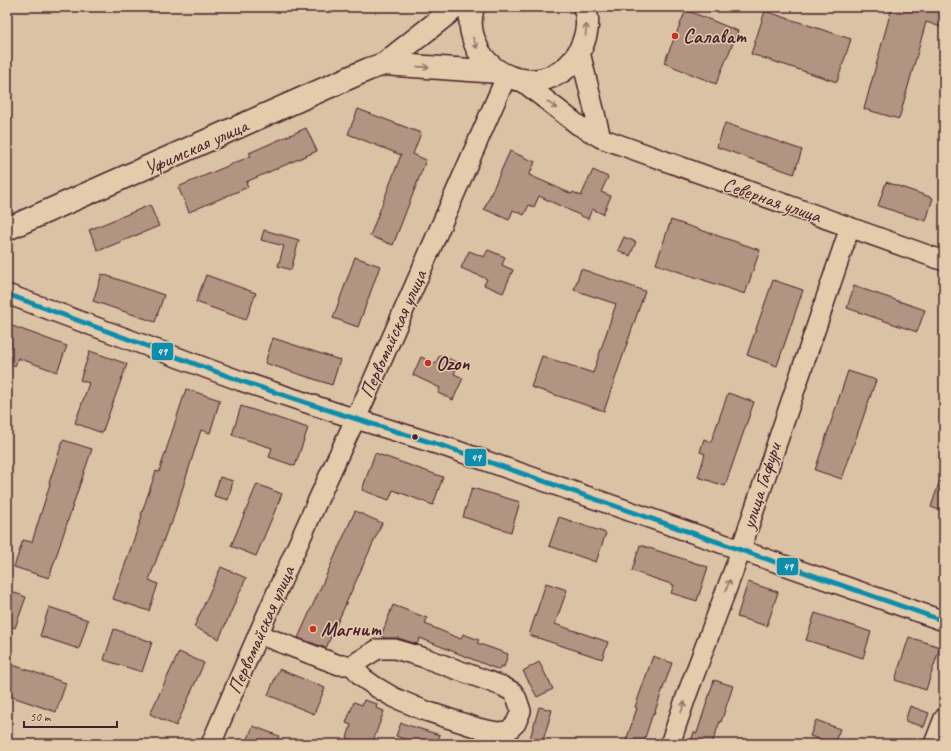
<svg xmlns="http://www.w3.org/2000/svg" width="951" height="751" font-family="Caveat,sans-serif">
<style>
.building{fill:#b19482;stroke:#4a1f2b}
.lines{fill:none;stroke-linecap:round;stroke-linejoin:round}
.minor-casing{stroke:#4a1f2b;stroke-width:22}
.major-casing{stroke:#4a1f2b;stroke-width:25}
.minor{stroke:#e3ccac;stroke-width:19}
.major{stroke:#e3ccac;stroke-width:22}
.bus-1-casing{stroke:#e3ccac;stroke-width:8}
.bus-1{stroke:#0f8dad;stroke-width:5}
.oneway{stroke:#96766c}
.poi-dot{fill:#c8321e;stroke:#e3ccac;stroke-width:1.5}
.bus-dot{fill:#4a1f2b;stroke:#e3ccac;stroke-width:1.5}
.labels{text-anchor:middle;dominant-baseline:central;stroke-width:3;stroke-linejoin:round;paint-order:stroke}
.poi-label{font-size:20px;font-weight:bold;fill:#4a1f2b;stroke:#e3ccac;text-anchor:start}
.street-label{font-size:20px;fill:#4a1f2b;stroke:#e3ccac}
.line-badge{stroke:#e3ccac;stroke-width:1.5}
.badge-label{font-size:11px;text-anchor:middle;font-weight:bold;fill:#fff}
</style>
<rect width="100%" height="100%" fill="#dac2a4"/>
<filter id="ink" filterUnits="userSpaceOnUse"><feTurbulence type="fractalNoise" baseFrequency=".025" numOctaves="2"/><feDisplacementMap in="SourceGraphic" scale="8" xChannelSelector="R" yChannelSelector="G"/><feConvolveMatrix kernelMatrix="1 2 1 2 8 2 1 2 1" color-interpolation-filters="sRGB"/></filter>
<g filter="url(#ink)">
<path class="building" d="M892,7H944V28L926,22L899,119L864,109Z
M686,10L738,31L716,84L664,63Z
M765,11L851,39L837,82L751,54Z
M358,109L421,133L413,154L426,160L393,245L370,236L401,155L348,134Z
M725,123L802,150L794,174L717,147Z
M306,128L317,151L246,182L248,187L189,212L178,187L251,156L249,153Z
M510,151L535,162L529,175L572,194L573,192L581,196L593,170L608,177L601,192L611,196L603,214L592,209L588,219L539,196L534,207L529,205L524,215L513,210L509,220L484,209Z
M886,182L933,198L926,221L878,206Z
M150,205L159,226L98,251L89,230Z
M671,220L760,250L745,294L656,264Z
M264,230L299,240L291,270L278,266L284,246L261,240Z
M624,237L636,242L630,256L618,250Z
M488,250L505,257L502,265L513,270L503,293L484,285L487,279L461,268L469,251L484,257Z
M355,257L380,266L358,327L333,318Z
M581,269L645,291L604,411L531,387L542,356L593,373L616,304L574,290Z
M102,274L164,295L155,322L93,301Z
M206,275L256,293L246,320L196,302Z
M773,280L803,290L777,366L747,355Z
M854,286L925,310L917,332L847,308Z
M7,324L67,346L57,372L18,358L15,366L7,363Z
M273,338L340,360L332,385L265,363Z
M90,351L127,364L102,433L75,423L89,383L80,380Z
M440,355L459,363L454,374L463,378L453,400L438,393L440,388L413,375L421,357L435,364Z
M848,371L876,380L842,479L815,470Z
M186,389L220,400L210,433L201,430L171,525H169L149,580L158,584L149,611L113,599L142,516L141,515L156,471L159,472Z
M728,393L754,402L725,486L698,477L705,454L700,452L704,439L711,442Z
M241,406L308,428L295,466L269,457L272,448L232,435Z
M63,440L92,449L77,493L49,578L14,567L23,540L32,542L50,484L49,483Z
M375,453L443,477L433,505L393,490L389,500L362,490Z
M942,474L944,475V512L931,507Z
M220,477L233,481L228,500L214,496Z
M257,484L282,494L256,556L231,546Z
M472,488L520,502L511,532L463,517Z
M355,511L382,523L326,648L298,638Z
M559,517L606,533L596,562L549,546Z
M640,545L708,567L697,601L671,593L674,585L632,571Z
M221,567L246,578L219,639L194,627Z
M748,582L778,592L767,626L737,617Z
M546,583L567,590L555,624L608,642L602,659L529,635Z
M7,590L26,597L15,628L7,625Z
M393,605L427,618L425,624L461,639L463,634L479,640L477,643L508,654L504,667L501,666L499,670L420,638L417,644L398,638H385L381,636Z
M49,607L88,620L79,649L40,636Z
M815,613L871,632L863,658L806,640Z
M114,629L152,642L142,672L104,660Z
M909,637L940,647L926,690L895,680Z
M179,652L204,663L176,726L150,714Z
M653,656L672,663L654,714L653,713L643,744H625L637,708L635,707Z
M539,662L553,689L537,697L523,671Z
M7,663L66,683L56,712L7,695Z
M279,669L325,688L314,714L268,695Z
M714,680L733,686L721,722L720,721L712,744H690L694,732L697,733Z
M364,700L377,704L376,708L384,711L372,744H364L347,738L351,725L346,723L354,702L362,705Z
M910,706L929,713L924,727L905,721Z
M539,707L552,710L542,744H535L529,742Z
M816,720L840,729L834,744L810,736Z
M401,723L440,735L437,744H419L396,736Z
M253,726L279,736L275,744H246Z"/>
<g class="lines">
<g class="minor-casing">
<path id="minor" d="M580,52L601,138
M522,81L578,125L601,138L944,261
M7,294L241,381L334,412L449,448L944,621
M258,634L339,665H352L378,649H395L422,657L502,686L513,692L517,699L521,711L516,723L508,731L497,732L478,728L423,710L393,697L376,687L363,678L352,665
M211,744C260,629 310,514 364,401L506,77
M670,744L686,697L736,564L850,227
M934,744L944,718"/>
</g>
<g class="major-casing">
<path id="major" d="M473,7C470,17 470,28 473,37C488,91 564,97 583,43C587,32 589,18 584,7
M384,64L498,72
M7,229L369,69L384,64L456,7"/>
</g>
<use href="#minor" class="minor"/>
<use href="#major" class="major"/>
<g class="bus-1-casing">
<path id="bus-1" d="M7,294L241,381L334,412L449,448L944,621"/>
</g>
<use href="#bus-1" class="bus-1"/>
</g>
<defs><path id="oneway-shaft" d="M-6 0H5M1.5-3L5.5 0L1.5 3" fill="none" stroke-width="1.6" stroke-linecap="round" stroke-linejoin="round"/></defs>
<g class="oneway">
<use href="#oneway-shaft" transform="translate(586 30) rotate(-85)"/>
<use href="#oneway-shaft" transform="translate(475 43) rotate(69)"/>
<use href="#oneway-shaft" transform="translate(423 67) rotate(4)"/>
<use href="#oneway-shaft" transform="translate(552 105) rotate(38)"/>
<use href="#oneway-shaft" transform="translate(728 585) rotate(-70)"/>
<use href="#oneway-shaft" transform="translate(683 707) rotate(-71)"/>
</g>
</g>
<g class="poi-dot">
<circle cx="675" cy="36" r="4"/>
<circle cx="428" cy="363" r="4"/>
<circle cx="313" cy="629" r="4"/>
</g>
<circle class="bus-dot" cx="415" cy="437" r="3.5"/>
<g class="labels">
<g class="poi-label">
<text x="683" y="36">Салават</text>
<text x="436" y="363">Ozon</text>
<text x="321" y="629">Магнит</text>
</g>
<g class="street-label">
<text transform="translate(196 147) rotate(-24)">Уфимская улица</text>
<text transform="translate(772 200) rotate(19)">Северная улица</text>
<text transform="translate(393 334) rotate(-66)">Первомайская улица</text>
<text transform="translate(761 486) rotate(-72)">улица Гафури</text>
<text transform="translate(261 630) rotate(-66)">Первомайская улица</text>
</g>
</g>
<g class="line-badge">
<rect x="151" y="342" width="23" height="19" rx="4" fill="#0f8dad"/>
<rect x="464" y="448" width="23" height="19" rx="4" fill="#0f8dad"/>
<rect x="776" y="557" width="23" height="19" rx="4" fill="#0f8dad"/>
</g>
<g class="badge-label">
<text x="162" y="355">49</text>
<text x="476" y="461">49</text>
<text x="788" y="570">49</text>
</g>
<rect width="951" height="751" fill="none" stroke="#e3ccac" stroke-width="24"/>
<rect x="12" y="12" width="927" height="727" fill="none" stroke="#4a1f2b" stroke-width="1.5" filter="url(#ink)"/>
<path d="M24 721v6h93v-6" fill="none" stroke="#4a1f2b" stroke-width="2"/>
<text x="30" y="721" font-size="12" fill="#4a1f2b" stroke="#e3ccac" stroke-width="3" paint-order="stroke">50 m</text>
</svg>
